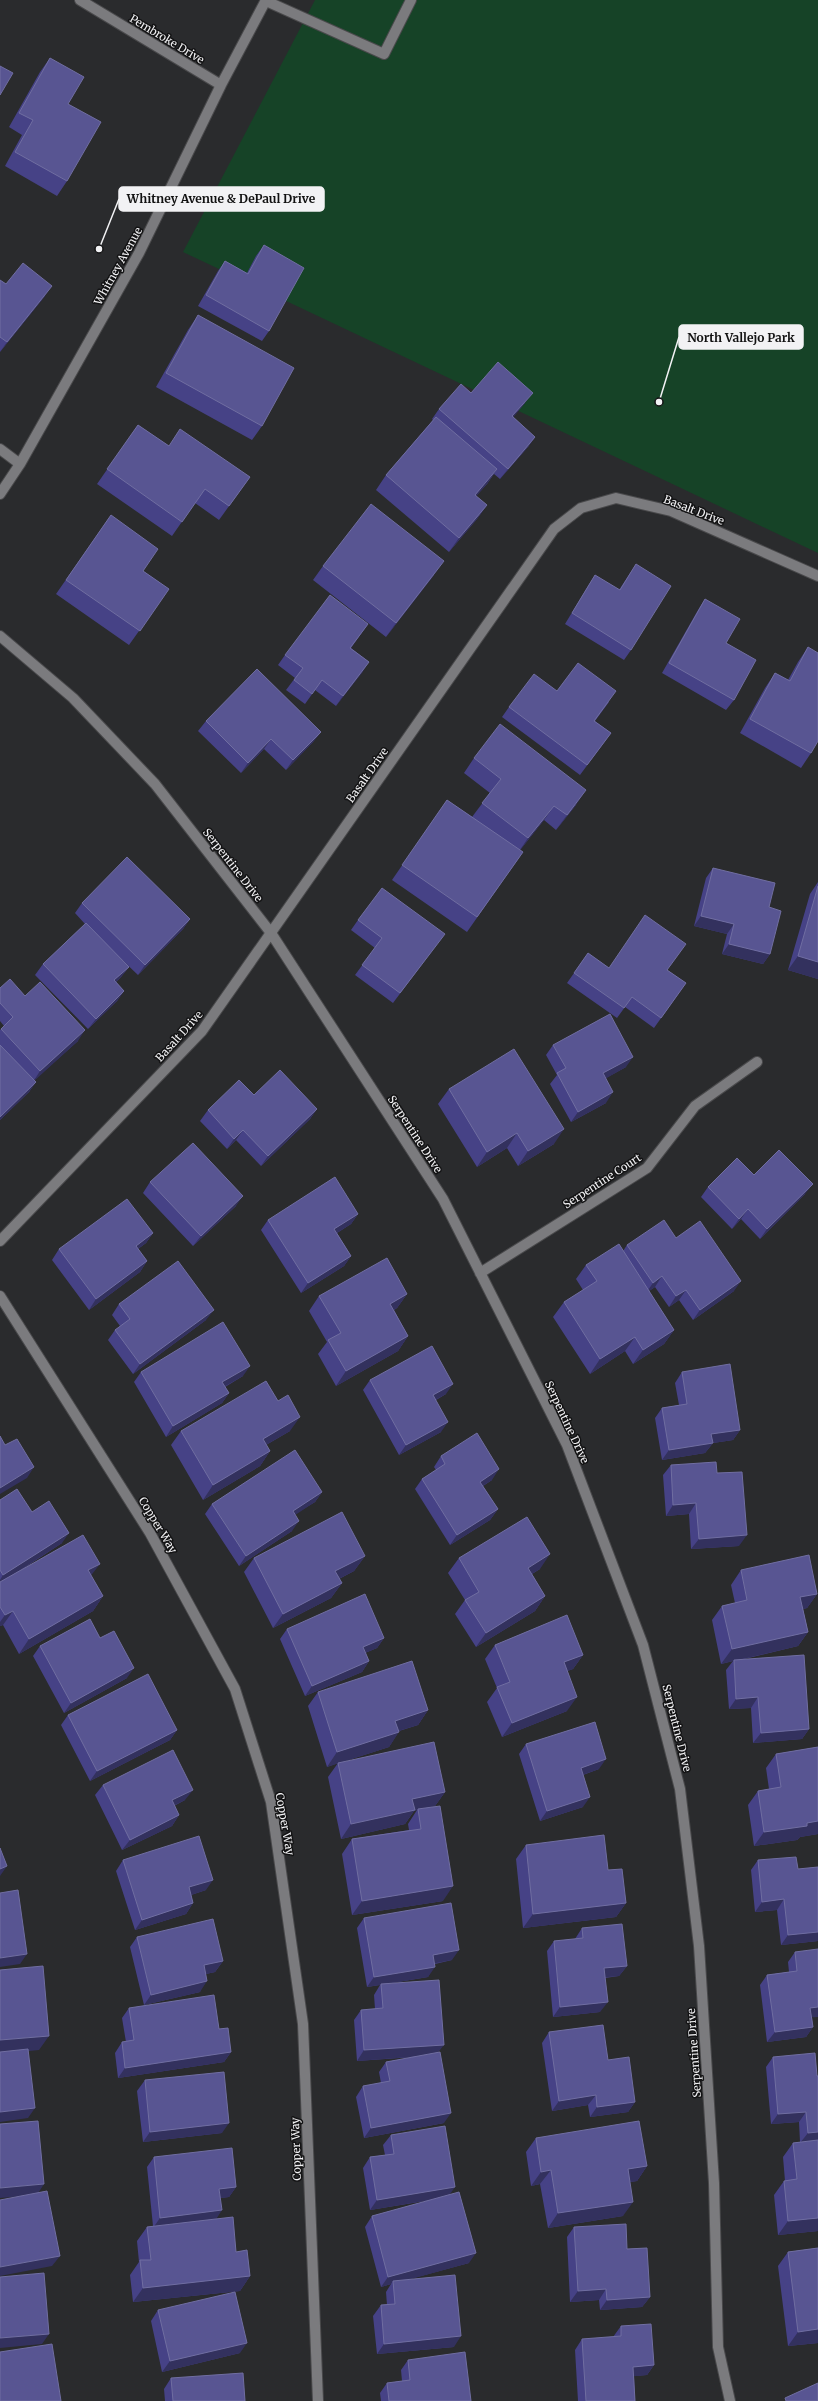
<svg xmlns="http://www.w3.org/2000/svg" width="818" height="2401" font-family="Merriweather,serif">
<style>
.green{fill:#164327}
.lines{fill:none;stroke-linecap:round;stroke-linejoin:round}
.lane-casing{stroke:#49494b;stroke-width:12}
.street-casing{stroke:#49494b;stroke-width:12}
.lane{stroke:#7b7b7e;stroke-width:10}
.street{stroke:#7b7b7e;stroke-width:10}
.wall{fill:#464286}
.shaded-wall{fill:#33315e}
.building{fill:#585592;stroke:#706ea1}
.labels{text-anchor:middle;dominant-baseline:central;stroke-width:3;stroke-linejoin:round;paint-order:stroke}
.street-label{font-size:11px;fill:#f2f2f4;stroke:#131314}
.leader{fill:none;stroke:#f2f2f4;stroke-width:1.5}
.callout-dot{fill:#f2f2f4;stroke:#131314;stroke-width:1.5}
.callout{fill:#f2f2f4;stroke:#f2f2f4;stroke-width:1.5}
.callout-label{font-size:12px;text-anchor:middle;font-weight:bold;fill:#111}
</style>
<rect width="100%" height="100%" fill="#2a2b2d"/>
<path class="green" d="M315,0H818V553L183,252Z"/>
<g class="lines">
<g class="lane-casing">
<path id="lane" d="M266,1L384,54L411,0"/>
</g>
<g class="street-casing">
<path id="street" d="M80,0L221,85
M0,449L20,464
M0,494L20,464L139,253L221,85L266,0
M0,636L73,698L155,784L271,933L443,1199L567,1445L643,1645L680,1789L699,1946L714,2183L718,2347L730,2401
M0,1241L202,1031L554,529L581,508L616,498L671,511L818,576
M480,1273L647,1168L695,1106L757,1062
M0,1296L150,1533L235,1689L271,1802L303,2024L318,2401"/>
</g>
<use href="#lane" class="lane"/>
<use href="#street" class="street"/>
</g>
<path class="wall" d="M50,58L68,104L67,181L57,196L5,166L22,135L9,127L40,72Z
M264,245L269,331L262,341L198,306L218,271L225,261L247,273L256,256Z
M0,280L6,284L45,296L0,352Z
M198,315L262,426L252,440L156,387L188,330Z
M471,393L525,403L513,417L535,437L528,447L500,479L494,474L487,484L476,496L487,505L477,519L449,552L376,490L386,475L433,420L432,419L439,409Z
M138,425L169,446L250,477L219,520L195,503L172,536L97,484Z
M111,515L143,571L169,589L129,645L56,594Z
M636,564L631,650L624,660L565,624L588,586L595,575L619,590Z
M323,566L434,575L386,637L313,580Z
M705,599L726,643L734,700L726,710L662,673L698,610Z
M368,624L351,648L369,662L336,706L315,690L305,704L286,690L295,678L278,665L285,655Z
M808,647L811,753L801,768L740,733L765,688L775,673L788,680L798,662Z
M557,691L609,702L595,721L611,733L580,775L502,717L509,707Z
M206,721L321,732L313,742L286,770L264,749L241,773L198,731Z
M474,758L576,805L556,830L544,820L520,850L523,852L467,932L392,880L447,800L472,817L490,793L464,773Z
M713,868L769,907L770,954L763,964L722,954L727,934L694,926L706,878Z
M818,882V979L788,970L810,894Z
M82,903L190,919L183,929L138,975L117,955L129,967L121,977L116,982L124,991L117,1001L88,1029L35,975L43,964L85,924L75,913Z
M358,920L437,944L393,1003L355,975L375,948L351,930Z
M588,953L609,968L667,970L686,983L654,1028L625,1007L617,1018L567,983Z
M0,988L25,996L78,1041L34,1080L36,1082L29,1092L0,1120V1030L4,1026L0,1021Z
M553,1045L626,1067L606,1078V1103L571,1122L550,1084L557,1075L546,1055Z
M449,1089L554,1144L518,1166L507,1148L477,1167L438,1104Z
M254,1095L317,1109L310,1119L261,1166L236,1140L227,1149L200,1121L208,1110Z
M754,1175L805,1194L760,1239L741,1219L732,1229L701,1197L708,1187Z
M150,1182L236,1206L193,1246L143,1193Z
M358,1214L351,1224L337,1233L351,1256L344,1266L301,1293L261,1230L268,1220Z
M153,1233L146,1243L138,1249L147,1261L140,1272L89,1310L52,1260L59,1249Z
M676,1238L734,1291L693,1320L679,1300L669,1307L655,1287L649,1291L674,1330L664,1344L633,1364L625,1351L590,1374L553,1317L564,1302L583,1290L576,1279L586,1265L623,1251L627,1245Z
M407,1294L397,1308L394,1310L408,1336L398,1351L336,1386L318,1354L327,1342L309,1311L319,1296Z
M119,1304L206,1320L133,1374L108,1340L115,1330L120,1326L112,1315Z
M141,1372L243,1376L225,1387L229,1393L222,1403L166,1437L134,1382Z
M682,1372L740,1430L733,1440L713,1443L705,1453L662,1460L655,1418L662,1408L679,1405L675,1383Z
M370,1380L446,1394L436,1400L441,1432L399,1455L363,1390Z
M181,1431H290L266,1445L270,1451L260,1466L203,1500L171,1445Z
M441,1456L492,1480L483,1486L498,1509L490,1520L450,1545L415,1489L422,1479L436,1470L434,1467Z
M671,1465L717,1473L739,1546L691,1549L689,1514L666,1516L663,1475Z
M322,1492L315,1502L295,1514L292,1531L239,1566L205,1514L212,1504Z
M0,1500L32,1512L62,1543L15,1574L91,1576L103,1596L93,1611L19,1654L3,1625L0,1626Z
M365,1556L354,1571L339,1579L342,1583L331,1598L273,1628L244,1572L254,1558Z
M459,1558L540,1569L532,1574L545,1596L535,1611L476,1647L455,1614L465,1600L448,1573Z
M741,1570L817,1594L807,1608L803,1609L808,1632L798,1646L740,1660L809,1729L802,1739L753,1743L751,1708L729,1709L726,1670L733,1661L721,1664L712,1620L722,1606L735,1603L731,1585Z
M287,1629L384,1638L377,1648L365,1653L369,1661L362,1672L305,1696L280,1639Z
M100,1638L127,1678L64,1713L33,1656L40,1646Z
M495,1645L583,1655L573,1669L567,1671V1711L502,1737L487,1702L497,1688L485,1659Z
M318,1692L428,1710L418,1725L399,1731L389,1747L342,1762L445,1792L435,1806L429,1807L443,1901L352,1915L342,1854L352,1839L409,1830L408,1824L417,1810L414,1811L405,1824L341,1839L328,1777L338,1763L327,1767L308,1706Z
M68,1715L177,1730L170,1740L90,1781L61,1725Z
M526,1744L599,1769L583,1775V1807L540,1821L519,1754Z
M818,1747V1834L800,1837L797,1840L754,1846L748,1805L758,1791L769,1789L766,1768L776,1754Z
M103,1785L185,1800L174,1806L179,1815L172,1826L122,1850L95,1795Z
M526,1845L626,1903L616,1917L523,1928L516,1859Z
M123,1860L206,1890L191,1895L193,1903L186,1914L135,1930L116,1871Z
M758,1860L798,1869L818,1941L781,1945L777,1910L755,1912L751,1870Z
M364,1918L452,1960L435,1964L428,1977L386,1984L438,2052L444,2123L364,2138L356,2097L363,2086L381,2083L379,2072L386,2062L414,2057L357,2061L354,2020L361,2010L375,2009L374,1995L380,1985L367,1987L357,1928Z
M582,1928L627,1966L619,1976L605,1978L600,2012L553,2017L547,1951L554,1941L575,1939Z
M137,1937L223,1961L215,1972L206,1974L200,1992L144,2005L130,1947Z
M795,1952L818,2017H812L813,2027L806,2037L767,2042L760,1985L767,1975L789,1972L788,1962Z
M129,2008L219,2029L231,2052L224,2062L118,2078L115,2053L122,2042H126L122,2018Z
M549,2032L635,2102L628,2112L590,2117L588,2105L552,2111L542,2043Z
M773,2057L818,2076V2231L778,2235L774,2195L784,2181H785L783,2157L793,2143L800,2142L799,2122L771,2124L766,2067Z
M145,2080L222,2133L143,2142L137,2091Z
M391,2135L450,2194L469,2263L406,2280L454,2347L377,2354L373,2316L381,2305H387L386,2292L391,2284L381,2287L365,2227L372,2216L431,2200L370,2210L363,2168L370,2157L385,2155L383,2145Z
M536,2138L647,2166L637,2181L630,2182L623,2216L548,2228L540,2184L531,2186L526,2152Z
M154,2157L236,2187L229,2197L220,2198L216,2219L236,2252L250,2276L240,2291L133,2302L130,2275L139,2262L137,2241L147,2227L153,2226L147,2167Z
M574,2227L627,2249L650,2297L642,2307L600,2310L599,2300L570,2302L567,2237Z
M818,2248V2343L788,2346L778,2266L788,2252Z
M158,2310L240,2353L162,2372L151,2321Z
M621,2326L654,2365L647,2375L634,2376L635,2401H578L575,2350L582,2339L613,2337Z
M408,2360L471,2401H381L380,2393L387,2383L402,2381L401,2370Z
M171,2378L245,2401H165L164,2389Z"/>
<path class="shaded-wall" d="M52,286L45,296L0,352L7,342Z
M533,393L525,403L505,427L512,416Z
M535,437L528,447L500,479L508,469Z
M497,469L487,484L465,509L475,495Z
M487,505L477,519L449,552L459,538Z
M444,561L434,575L386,637L396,623Z
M369,662L362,673L336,706L343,696Z
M321,732L313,742L286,770L293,760Z
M271,739L264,749L241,773L248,763Z
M586,790L576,805L556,830L567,815Z
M554,806L544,820L518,853L528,838Z
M701,916L734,924L727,934L694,926Z
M190,919L183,929L138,975L145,965Z
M729,944L770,954L763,964L722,954Z
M798,956L818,962V979L788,970Z
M129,967L121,977L107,991L114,980Z
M124,991L117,1001L88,1029L96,1019Z
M85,1030L78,1041L33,1082L40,1071Z
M633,1057L626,1067L596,1084L603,1073Z
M36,1082L29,1092L0,1120V1117Z
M613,1092L606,1103L571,1122L578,1112Z
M317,1109L310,1119L261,1166L268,1156Z
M564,1129L554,1144L518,1166L528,1151Z
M243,1130L236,1140L227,1149L234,1139Z
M517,1133L507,1148L477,1167L487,1152Z
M813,1184L805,1194L760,1239L767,1229Z
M243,1196L236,1206L193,1246L201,1236Z
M748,1209L741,1219L732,1229L739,1219Z
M358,1214L351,1224L327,1239L334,1229Z
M153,1233L146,1243L128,1256L136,1246Z
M351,1256L344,1266L301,1293L308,1283Z
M147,1261L140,1272L89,1310L96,1299Z
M662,1276L655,1287L646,1293L653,1283Z
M741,1281L734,1291L693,1320L700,1310Z
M686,1290L679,1300L669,1307L676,1296Z
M407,1294L397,1308L380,1318L390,1304Z
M214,1310L206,1320L133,1374L140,1364Z
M674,1330L664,1344L633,1364L643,1350Z
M408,1336L398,1351L336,1386L346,1371Z
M635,1337L625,1351L590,1374L600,1359Z
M250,1366L243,1376L215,1392L222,1382Z
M453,1384L446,1394L426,1405L433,1395Z
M229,1393L222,1403L166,1437L173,1426Z
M300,1417L290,1431L252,1453L263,1439Z
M448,1422L441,1432L399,1455L406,1445Z
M740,1430L733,1440L713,1443L705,1453L662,1460L669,1450L711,1434Z
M270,1451L260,1466L203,1500L213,1485Z
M34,1467L27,1478L0,1494V1488Z
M499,1469L492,1480L473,1492L480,1482Z
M322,1492L315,1502L286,1521L293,1511Z
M696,1503L689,1514L666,1516L673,1505Z
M498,1509L490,1520L450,1545L457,1535Z
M299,1521L292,1531L239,1566L246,1556Z
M69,1533L62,1543L0,1583V1580L3,1575Z
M747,1535L739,1546L691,1549L699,1539Z
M550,1554L540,1569L518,1582L528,1568Z
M365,1556L354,1571L325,1586L335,1571Z
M100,1564L89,1578L88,1570Z
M342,1583L331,1598L273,1628L283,1614Z
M817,1594L807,1608L790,1612L800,1597Z
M103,1596L93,1611L19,1654L29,1639Z
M545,1596L535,1611L476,1647L486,1633Z
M13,1611L3,1625L0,1626V1622L5,1615Z
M808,1632L798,1646L734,1661V1660L733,1661L721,1664L732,1649Z
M384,1638L377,1648L355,1657L363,1647Z
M583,1655L573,1669L553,1676L564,1662Z
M369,1661L362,1672L305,1696L312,1686Z
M134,1668L127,1678L64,1713L71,1703Z
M577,1697L567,1711L502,1737L512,1723Z
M758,1697L751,1708L729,1709L736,1699Z
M428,1710L418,1725L385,1735L395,1721Z
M809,1729L802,1739L753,1743L761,1733Z
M177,1730L170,1740L90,1781L97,1771Z
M399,1732L389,1747L327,1767L337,1752Z
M606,1759L599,1769L574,1778L581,1768Z
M193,1790L185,1800L165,1810L172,1800Z
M445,1792L435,1806L418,1810V1809L417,1810L414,1811L405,1824L341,1839L351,1824L412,1799Z
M590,1797L583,1807L540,1821L547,1811Z
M179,1815L172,1826L122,1850L130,1840Z
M818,1821V1834L800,1837L797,1840L754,1846L764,1832L807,1823Z
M7,1866L0,1876V1869Z
M213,1880L206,1890L182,1898L189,1887Z
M453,1886L443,1901L352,1915L362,1901Z
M784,1899L777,1910L755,1912L762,1902Z
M193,1903L186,1914L135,1930L142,1920Z
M626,1903L616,1917L523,1928L533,1914Z
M818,1932V1941L781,1945L788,1935Z
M459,1950L452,1960L426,1965L433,1955Z
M27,1954L20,1964L0,1967V1958Z
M223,1961L215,1972L197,1976L204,1965Z
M627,1966L619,1976L597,1978L604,1968Z
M435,1967L428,1977L367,1987L374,1977Z
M207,1981L200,1992L144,2005L151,1995Z
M608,2002L600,2012L553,2017L560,2007Z
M818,2007V2017L803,2018L810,2008Z
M813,2027L806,2037L767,2042L775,2032Z
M49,2036L39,2050L0,2054V2040Z
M444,2045L436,2055L357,2061L364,2050Z
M231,2052L224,2062L118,2078L125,2068Z
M596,2095L588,2105L552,2111L559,2101Z
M635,2102L628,2112L590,2117L597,2107Z
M35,2108L28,2118L0,2122V2112Z
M806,2112L799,2122L771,2124L778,2114Z
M451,2113L444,2123L364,2138L371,2128Z
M229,2123L222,2133L143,2142L150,2132Z
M818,2132V2142L800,2143L808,2133Z
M647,2166L637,2181L618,2184L628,2169Z
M551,2170L540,2184L531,2186L541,2172Z
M44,2184L37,2195L0,2198V2188Z
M236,2187L229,2197L212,2199L219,2189Z
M455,2187L448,2197L370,2210L377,2200Z
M633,2202L623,2216L548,2228L558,2213Z
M222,2210L215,2221L153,2228L160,2218Z
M818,2218V2231L778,2235L788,2221Z
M476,2253L469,2263L393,2284V2281L391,2284L381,2287L388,2277Z
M60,2256L52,2266L0,2276V2267Z
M250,2276L240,2291L133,2302L143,2288Z
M606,2289L599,2300L570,2302L578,2291Z
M650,2297L642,2307L600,2310L607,2300Z
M818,2329V2343L788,2346L798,2332Z
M49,2334L42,2344L0,2348V2338Z
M461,2336L454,2347L377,2354L384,2344Z
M247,2343L240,2353L162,2372L170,2361Z
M654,2365L647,2375L626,2377L633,2367Z"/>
<path class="building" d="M50,58L84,77L68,104L101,122L67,181L15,152L33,120L19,113Z
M0,66L13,73L0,95Z
M264,245L304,268L269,331L206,295L225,261L248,274Z
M23,263L52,286L7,342L0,337V280L6,284Z
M198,315L294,368L262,426L166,373Z
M498,362L533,393L512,416L535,437L508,469L439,409L461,384L471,393Z
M436,417L497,469L475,495L487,505L459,538L386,475Z
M138,425L169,446L180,429L250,477L229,506L205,489L182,522L107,469Z
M371,504L444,561L396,623L323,566Z
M111,515L158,549L143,571L169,589L140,631L66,580Z
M636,564L671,586L631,650L572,613L595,575L620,590Z
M330,595L368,624L350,648L369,662L343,696L322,680L312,694L294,680L303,668L285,655Z
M705,599L740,619L726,643L756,660L734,700L669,663Z
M808,647L818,653V741L811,753L750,719L775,673L790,681Z
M578,663L616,691L594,721L611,733L587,765L509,707L534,674L557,691Z
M257,669L321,732L293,760L271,739L248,763L206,721Z
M500,724L586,790L567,815L554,806L528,838L482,803L501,779L474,758Z
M447,800L523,852L477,917L402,865Z
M127,857L190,919L145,965L82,903Z
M713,868L775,883L769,907L781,911L770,954L729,944L734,924L701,916Z
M818,886V962L798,956Z
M382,888L445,934L400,993L362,965L382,938L358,920Z
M645,915L686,944L667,970L686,983L661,1018L632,997L624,1008L574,973L588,953L609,968Z
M86,923L129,967L114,980L124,991L96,1019L43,964Z
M10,979L25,996L40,982L85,1030L40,1071L1,1029L13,1017L0,1003V988Z
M610,1014L633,1057L603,1073L613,1092L578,1112L557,1073L566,1068L553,1045Z
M0,1045L36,1082L0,1117Z
M514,1049L564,1129L528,1151L517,1133L487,1152L449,1089Z
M280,1070L317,1109L268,1156L243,1130L234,1139L208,1110L239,1080L254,1095Z
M193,1143L243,1196L201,1236L150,1182Z
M779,1150L813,1184L767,1229L748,1209L739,1219L708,1187L737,1158L754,1175Z
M335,1177L358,1214L334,1229L351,1256L308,1283L268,1220Z
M127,1199L153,1233L136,1246L147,1261L96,1299L59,1249Z
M664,1220L676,1238L700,1221L741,1281L700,1310L686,1290L676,1296L662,1276L653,1283L627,1245Z
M619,1244L674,1330L643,1350L635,1337L600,1359L564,1302L597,1281L586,1265Z
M387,1258L407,1294L390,1304L408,1336L346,1371L328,1340L341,1333L319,1296Z
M178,1261L214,1310L140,1364L115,1330L130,1319L119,1304Z
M223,1322L250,1366L222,1382L229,1393L173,1426L141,1372Z
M432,1346L453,1384L433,1395L448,1422L406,1445L370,1380Z
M730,1364L740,1430L711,1434L713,1443L669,1450L662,1408L687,1404L682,1372Z
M266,1381L278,1401L288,1395L300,1417L263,1439L270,1451L213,1485L181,1431Z
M477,1433L499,1469L480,1482L498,1509L457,1535L422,1479L445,1464L441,1456Z
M0,1436L5,1445L17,1439L34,1467L0,1488Z
M295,1450L322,1492L293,1511L299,1521L246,1556L212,1504Z
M716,1462L717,1473L742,1472L747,1535L699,1539L696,1503L673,1505L671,1465Z
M17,1489L32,1512L49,1501L69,1533L3,1575L0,1570V1500Z
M342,1512L365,1556L335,1571L342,1583L283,1614L254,1558Z
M527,1517L550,1554L528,1568L545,1596L486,1633L465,1600L479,1592L459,1558Z
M83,1535L100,1564L88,1570L103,1596L29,1639L13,1611L5,1615L0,1607V1582Z
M809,1555L817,1594L800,1597L808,1632L732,1649L722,1606L747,1600L741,1570Z
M365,1594L384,1638L363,1647L369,1661L312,1686L287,1629Z
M567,1615L583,1655L564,1662L577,1697L512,1723L497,1687L510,1682L495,1645Z
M90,1619L100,1638L114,1631L134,1668L71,1703L40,1646Z
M804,1655L809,1729L761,1733L758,1697L736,1699L734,1660Z
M412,1661L428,1710L395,1721L399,1732L337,1752L318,1692Z
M148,1674L177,1730L97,1771L68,1715Z
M595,1722L606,1759L581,1768L590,1797L547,1811L526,1744Z
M434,1742L445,1792L412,1799L415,1810L351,1824L338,1763Z
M818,1747V1821L807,1823V1826L764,1832L758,1791L781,1787L776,1754Z
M173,1750L193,1790L172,1800L179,1815L130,1840L103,1785Z
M440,1806L453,1886L362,1901L352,1839L421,1829L418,1809Z
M604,1835L608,1870L622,1869L626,1903L533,1914L526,1845Z
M199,1836L213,1880L189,1887L193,1903L142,1920L123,1860Z
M0,1848L7,1866L0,1869Z
M796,1857L798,1869L818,1867V1932L788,1935L784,1899L762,1902L758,1860Z
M18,1890L27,1954L0,1958V1893Z
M451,1903L459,1950L433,1955L435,1967L374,1977L364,1918Z
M213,1919L223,1961L204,1965L207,1981L151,1995L137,1937Z
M622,1924L627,1966L604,1968L608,2002L560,2007L554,1941L583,1938L582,1928Z
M818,1949V2007L810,2008L813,2027L775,2032L767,1975L797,1971L795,1952Z
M43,1966L49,2036L0,2040V1970Z
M439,1980L444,2045L364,2050L361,2010L383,2008L381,1984Z
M214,1995L219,2029L228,2028L231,2052L125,2068L122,2042L134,2040L129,2008Z
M603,2025L608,2060L629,2057L635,2102L597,2107L596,2095L559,2101L549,2032Z
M28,2049L35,2108L0,2112V2052Z
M440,2052L451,2113L371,2128L363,2086L390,2081L386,2062Z
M815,2053L817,2076H818V2132L808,2133L806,2112L778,2114L773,2057Z
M224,2072L229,2123L150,2132L145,2080Z
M38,2121L44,2184L0,2188V2124Z
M639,2121L647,2166L628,2169L633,2202L558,2213L551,2170L541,2172L536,2138Z
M445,2126L455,2187L377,2200L370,2157L394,2154L391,2135Z
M818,2140V2218L788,2221L784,2181L797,2179L793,2143Z
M232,2148L236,2187L219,2189L222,2210L160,2218L154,2157Z
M47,2191L60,2256L0,2267V2200Z
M459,2192L476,2253L388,2277L372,2216Z
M233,2217L236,2252L247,2250L250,2276L143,2288L140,2260H151L147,2227Z
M626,2224L627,2249L647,2248L650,2297L607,2300L606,2289L578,2291L574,2227Z
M818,2248V2329L798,2332L788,2252Z
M44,2273L49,2334L0,2338V2277Z
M455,2275L461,2336L384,2344L381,2305L395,2304L393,2281Z
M235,2292L247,2343L170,2361L158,2310Z
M651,2324L654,2365L633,2367L635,2401H586L582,2339L621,2336V2326Z
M52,2344L61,2401H0V2352Z
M465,2352L471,2401H389L387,2383L410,2380L408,2360Z
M243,2373L245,2401H173L171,2378Z
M818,2383V2401H786L785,2398Z"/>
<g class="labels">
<g class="street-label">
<text transform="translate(167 39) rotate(31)">Pembroke Drive</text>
<text transform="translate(118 266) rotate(-61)">Whitney Avenue</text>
<text transform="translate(694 510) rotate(21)">Basalt Drive</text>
<text transform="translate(367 775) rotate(-55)">Basalt Drive</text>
<text transform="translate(233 865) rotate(52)">Serpentine Drive</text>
<text transform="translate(179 1036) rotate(-48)">Basalt Drive</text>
<text transform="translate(415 1134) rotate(57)">Serpentine Drive</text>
<text transform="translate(602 1181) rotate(-33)">Serpentine Court</text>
<text transform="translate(567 1422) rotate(65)">Serpentine Drive</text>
<text transform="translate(158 1525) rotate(59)">Copper Way</text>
<text transform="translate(677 1728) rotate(76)">Serpentine Drive</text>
<text transform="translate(285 1824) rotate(80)">Copper Way</text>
<text transform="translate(694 2053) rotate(-94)">Serpentine Drive</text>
<text transform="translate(296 2149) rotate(-92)">Copper Way</text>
</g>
</g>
<path class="leader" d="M99 249L119 199M659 402L679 337"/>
<g class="callout-dot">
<circle cx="99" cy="249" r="4"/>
<circle cx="659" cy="402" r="4"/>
</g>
<g class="callout">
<rect x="119" y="187" width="205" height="24" rx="4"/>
<rect x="679" y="325" width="124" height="24" rx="4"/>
</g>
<g class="callout-label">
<text x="221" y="203">Whitney Avenue &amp; DePaul Drive</text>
<text x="741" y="342">North Vallejo Park</text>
</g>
</svg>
